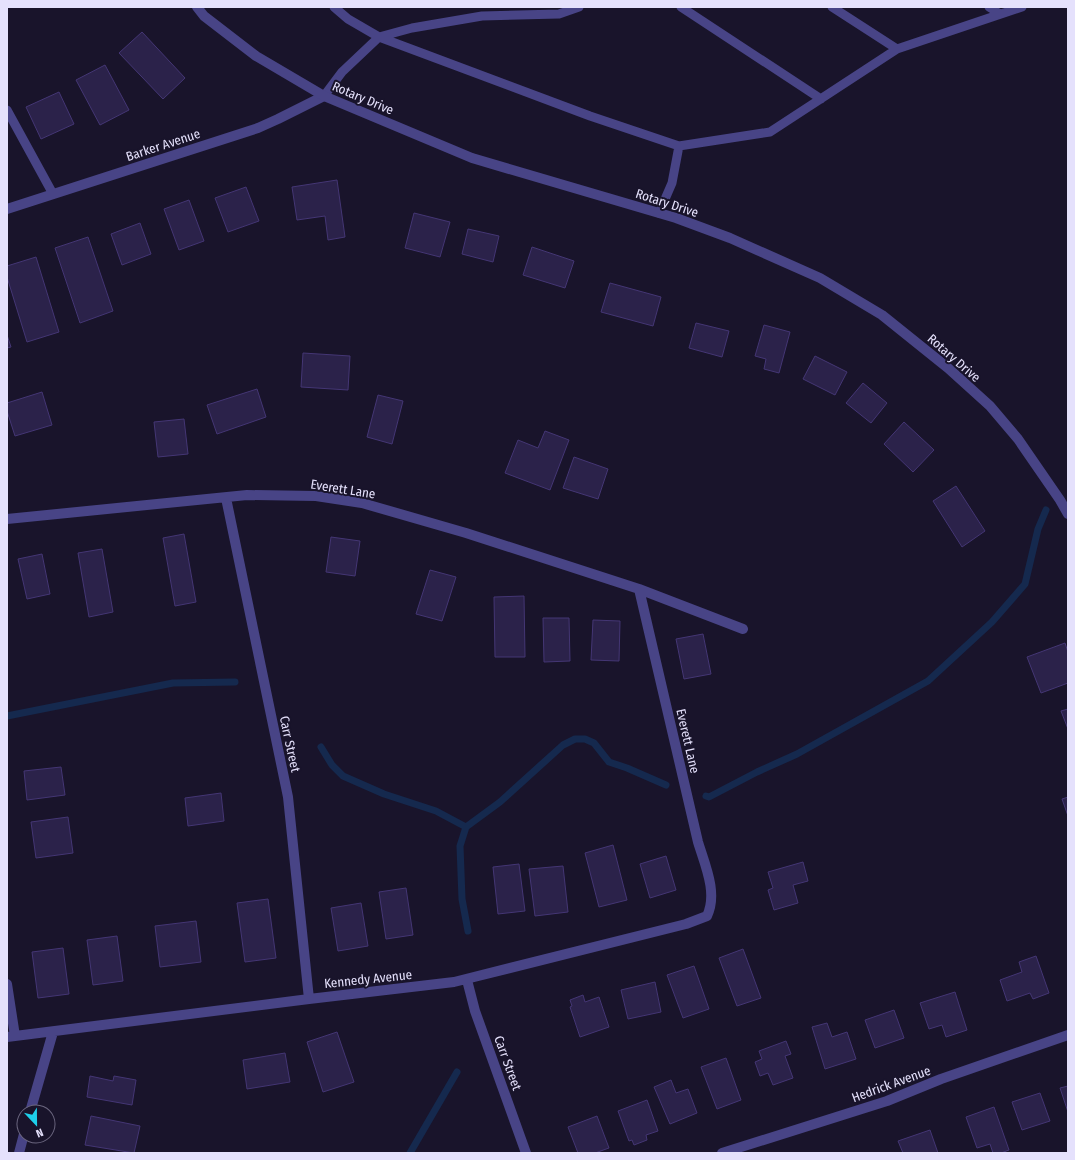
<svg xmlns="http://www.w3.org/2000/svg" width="1075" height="1160" font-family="'Fira Sans Condensed',sans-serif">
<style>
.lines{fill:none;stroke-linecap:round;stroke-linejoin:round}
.stream{stroke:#15294e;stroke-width:7}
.building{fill:#2b224a;stroke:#443674}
.service{stroke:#484486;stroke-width:9}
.minor{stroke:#484486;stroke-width:10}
.tertiary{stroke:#484486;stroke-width:10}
.labels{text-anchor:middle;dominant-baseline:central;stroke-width:4;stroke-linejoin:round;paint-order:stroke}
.street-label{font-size:13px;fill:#e5e1fc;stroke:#19142b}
</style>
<rect width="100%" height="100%" fill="#19142b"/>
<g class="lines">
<path class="stream" d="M7,716L173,683L235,682
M321,747L332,765L343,776L384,794L436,811L466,827
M706,796L709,797L757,772L797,754L928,681L992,622L1025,584L1038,529L1046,510
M468,931L462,899L460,846L466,827L500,802L563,745L575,739H585L594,743L609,762L627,768L666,785
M410,1153L457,1072"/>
</g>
<path class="building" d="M142,32L185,78L163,99L119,53Z
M105,65L129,110L100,125L76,80Z
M59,92L74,124L41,139L26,107Z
M337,180L345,237L328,240L325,216L297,220L292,187Z
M246,187L259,221L228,232L215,198Z
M189,200L204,241L179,250L164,209Z
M414,213L450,222L440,257L405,248Z
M140,223L151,254L122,265L111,234Z
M468,229L499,236L493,262L462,254Z
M88,237L113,311L80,323L55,248Z
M532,247L574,261L565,288L523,275Z
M36,257L59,332L27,342L7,277V266Z
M610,283L661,297L653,326L601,312Z
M696,323L729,331L722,357L689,348Z
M764,325L790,332L779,373L764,369L766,359L755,356Z
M7,335L11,347L7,348Z
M303,353L350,356L348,390L301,387Z
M815,356L847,372L835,395L803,379Z
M863,383L887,403L871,423L846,403Z
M257,389L266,417L217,434L207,405Z
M42,392L52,425L15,436L7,411V403Z
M378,395L403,401L392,444L367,437Z
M184,419L188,454L158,457L154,422Z
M904,422L934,450L913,472L884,444Z
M545,431L569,440L550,490L505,473L518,440L538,448Z
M574,457L608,469L598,499L563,488Z
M956,486L985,531L962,547L933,501Z
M184,534L196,602L175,606L163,538Z
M331,537L360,541L355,576L326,572Z
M102,549L113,612L89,617L78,553Z
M42,554L50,594L27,599L18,559Z
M430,570L456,577L442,621L416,614Z
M524,596L525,657H495L494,597Z
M543,618H569L570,661L544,662Z
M593,620L620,621L619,661L591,660Z
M703,634L711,674L684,679L676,639Z
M1065,643L1068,652V683L1041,693L1027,657Z
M1068,709V729L1061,711Z
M61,767L65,795L27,800L24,771Z
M221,793L224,821L188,826L185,798Z
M1068,797V816L1062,799Z
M68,817L73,853L36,858L31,822Z
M613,845L627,900L599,907L585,853Z
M666,856L676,890L650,898L640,864Z
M803,862L808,881L793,885L798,903L774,910L768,890L773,888L768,872Z
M519,864L525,911L498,914L493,867Z
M563,866L568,912L535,916L529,869Z
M406,888L413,935L386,939L379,892Z
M268,899L276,958L245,962L237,903Z
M361,903L368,946L338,951L331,908Z
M196,921L201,962L160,967L155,926Z
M117,936L123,981L93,985L87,940Z
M63,948L69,994L38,998L32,952Z
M743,949L761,998L737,1006L719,958Z
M1036,956L1049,993L1033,999L1030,993L1007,1001L1000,980L1022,972L1019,962Z
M694,966L709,1009L683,1018L667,975Z
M655,982L661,1012L628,1019L621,990Z
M955,992L967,1030L946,1037L942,1025L929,1029L920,1003Z
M583,995L585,1002L599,997L609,1027L580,1037L570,1007L572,1006L570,1000Z
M894,1010L904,1038L875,1048L865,1020Z
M827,1023L832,1037L847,1032L856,1059L825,1069L812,1027Z
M337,1032L354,1082L323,1092L307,1042Z
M786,1041L791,1054L785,1056L793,1078L773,1085L768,1073L760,1076L755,1062L762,1059L759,1051Z
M285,1053L290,1082L247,1089L243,1060Z
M726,1058L741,1100L717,1109L701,1067Z
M90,1076L113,1081L114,1076L136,1080L132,1105L87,1097Z
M671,1080L676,1093L688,1089L697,1113L670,1124L654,1087Z
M1068,1086V1112L1060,1088Z
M1040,1093L1050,1121L1022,1130L1012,1102Z
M647,1100L658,1131L646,1135L647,1140L634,1145L632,1140L629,1141L618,1111Z
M994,1107L1009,1150L1001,1153H993L990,1144L977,1148L966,1117Z
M91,1116L140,1126L134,1153L85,1145Z
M597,1116L609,1148L595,1153H578L568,1127Z
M930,1130L938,1153H903L898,1141Z"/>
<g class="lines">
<path class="service" d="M334,7L348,19L379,37L590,116L679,146L770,132L897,49L1022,7
M681,7L821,99
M832,7L897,49
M989,7L1000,14
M324,96L342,72L379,37L412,28L482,16L559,14L579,7
M7,110L53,194
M659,213L672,183L679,146"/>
<path class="minor" d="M7,209L258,128L278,119L324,96
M226,498L288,797L309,999
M7,519L247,495L316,496L362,503L466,533L639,589L743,629
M467,980L475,1011L526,1153
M7,984L15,1036
M7,1037L309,999L454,982L686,924L707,916C718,893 705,865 698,842L639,589
M30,1112L53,1032
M19,1153L24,1134
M722,1153L887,1101L941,1079L1068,1035"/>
<path class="tertiary" d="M197,7L204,16L256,56L324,96L472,158L676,218L730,238L820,278L882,315L948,368L990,406L1018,439L1060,500L1068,514"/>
</g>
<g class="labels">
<g class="street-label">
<text transform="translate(363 98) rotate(23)">Rotary Drive</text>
<text transform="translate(163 145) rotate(-18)">Barker Avenue</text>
<text transform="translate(667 203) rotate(18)">Rotary Drive</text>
<text transform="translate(954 358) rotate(41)">Rotary Drive</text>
<text transform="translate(343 489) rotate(9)">Everett Lane</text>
<text transform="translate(688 741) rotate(77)">Everett Lane</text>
<text transform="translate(290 744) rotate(78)">Carr Street</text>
<text transform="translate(368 979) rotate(-6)">Kennedy Avenue</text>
<text transform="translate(508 1063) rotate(70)">Carr Street</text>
<text transform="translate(891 1084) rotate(-20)">Hedrick Avenue</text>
</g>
</g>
<rect width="1075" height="1160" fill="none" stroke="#e5e1fc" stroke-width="16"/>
<g transform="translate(36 1124) rotate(158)"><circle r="19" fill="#19142b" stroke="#6b667f"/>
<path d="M0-3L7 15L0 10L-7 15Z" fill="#1ed0eb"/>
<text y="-6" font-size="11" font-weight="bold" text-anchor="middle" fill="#e5e1fc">N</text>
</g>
</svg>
